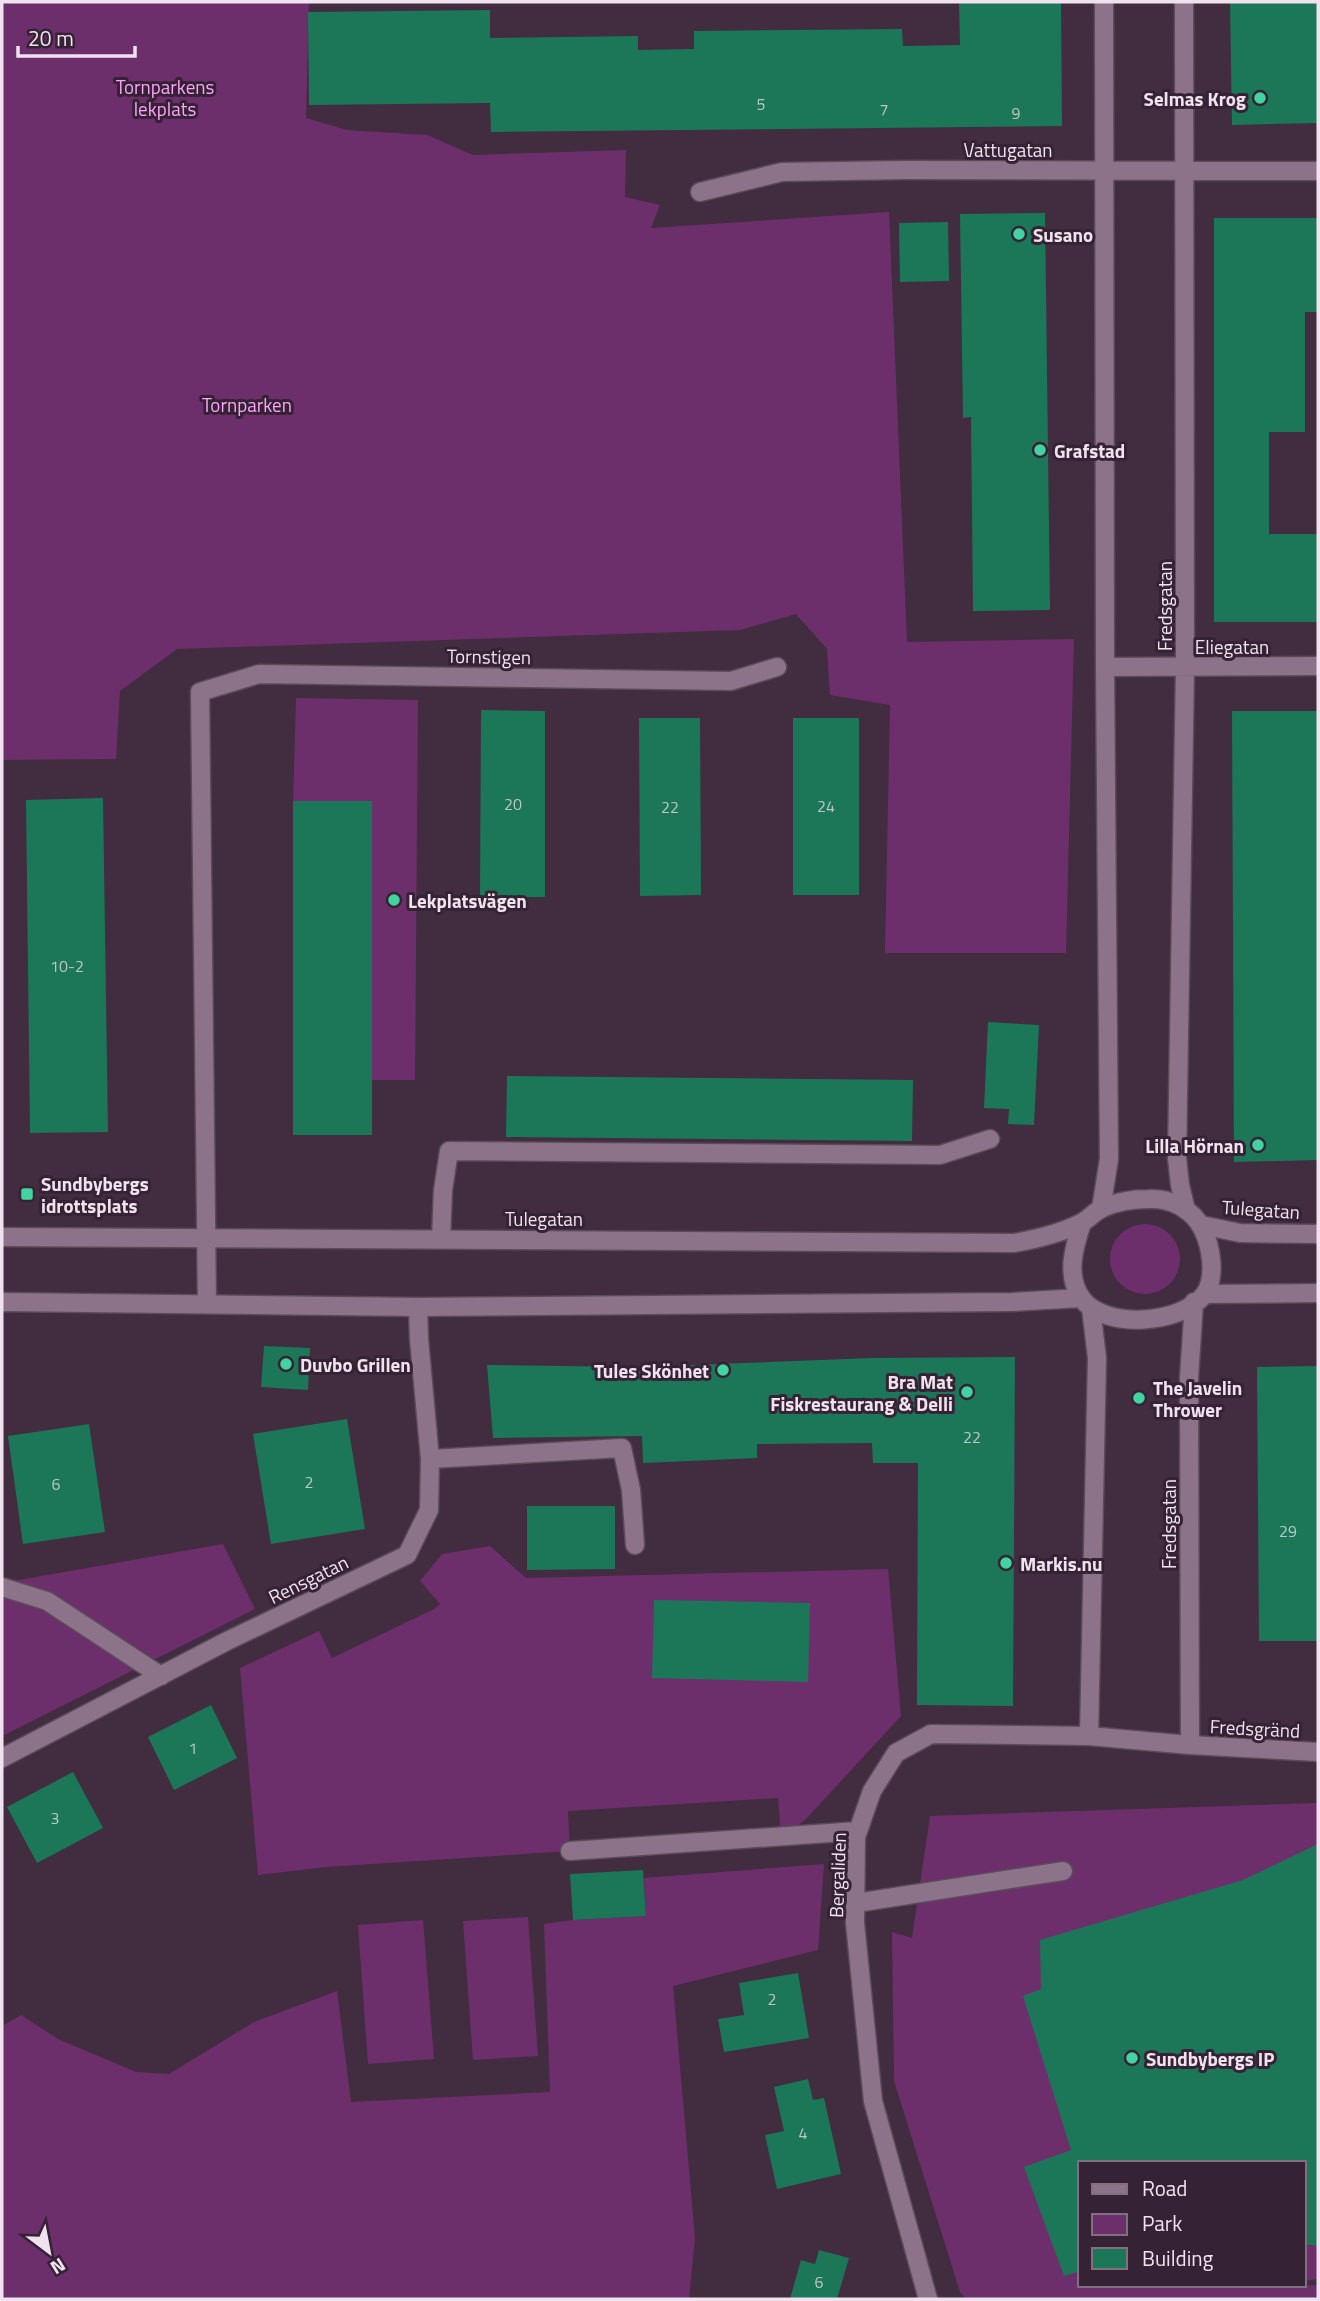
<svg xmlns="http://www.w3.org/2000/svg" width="1320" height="2301" font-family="'Titillium Web',sans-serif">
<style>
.green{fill:#6d2f6b}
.building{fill:#1c7758}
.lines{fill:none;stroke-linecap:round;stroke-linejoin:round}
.lane-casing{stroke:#5b4a5a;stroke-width:21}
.street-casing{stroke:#5b4a5a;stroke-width:21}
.secondary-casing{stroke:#5b4a5a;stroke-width:21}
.lane{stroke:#8c738a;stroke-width:18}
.street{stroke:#8c738a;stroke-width:18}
.secondary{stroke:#8c738a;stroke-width:18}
.poi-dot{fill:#42d4a0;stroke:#362235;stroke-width:2.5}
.labels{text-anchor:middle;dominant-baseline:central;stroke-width:6;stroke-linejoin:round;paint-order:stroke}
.number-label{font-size:16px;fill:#bbc7c8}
.park-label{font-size:19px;fill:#fda3f9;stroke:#362235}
.poi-label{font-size:19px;font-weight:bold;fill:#f0e2ee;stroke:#362235;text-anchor:start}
.street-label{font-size:19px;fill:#f0e2ee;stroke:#362235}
</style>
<rect width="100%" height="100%" fill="#412c40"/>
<path class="green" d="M2,2H309L306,118L347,130L427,135L473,155L626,150L625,197L660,205L651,228L889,212L907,642L1074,639L1066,953H885L890,705L830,695L827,649L796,614L740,630L177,649L120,691L116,759L2,760Z
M296,698L418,700L415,1080H372V801H293Z
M1110 1259a35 35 0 1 1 70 0a35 35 0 1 1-70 0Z
M223,1544L255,1609L2,1736V1583Z
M490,1546L526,1578L888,1569L901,1716L806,1819L781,1838L778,1798L568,1811L570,1851L326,1867L258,1875L240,1668L319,1631L332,1658L434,1609L440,1604L420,1581L442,1554Z
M1318,1803V2279L1304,2281V2163H1080V2285H1269L1263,2287L1318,2285V2299H1291L1289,2298L1282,2299H966L960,2292L894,2081L892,1932L912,1938L930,1816Z
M824,1864L818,1950L673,1986L695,2238L689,2299H13L2,2297V2026L21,2015L58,2039L136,2072L169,2074L254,2022L337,1991L351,2102L550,2092L544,1924L573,1920L646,1916L644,1878Z
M528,1917L538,2056L473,2060L463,1921Z
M423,1920L434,2059L368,2064L358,1925Z"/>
<path class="building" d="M959,2H1061L1062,126L491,132L490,103L309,105L308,12L490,10V38L638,36V50L694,49V31L902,29L903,46L960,45Z
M1230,2H1318V123L1232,125Z
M1045,213L1050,610L973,611L971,417L963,418L960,214Z
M1214,218H1318V312H1305V432H1269V534H1318V622H1214Z
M948,222L949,281L900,282L899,223Z
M481,710L545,711V897H480Z
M1232,711H1318V1160L1234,1162Z
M639,718H700L701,895L640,896Z
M793,718H859V895H793Z
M103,798L108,1132L30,1133L26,800Z
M293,801H372V1135H293Z
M988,1022L1039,1025L1034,1125L1008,1124L1009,1109L984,1108Z
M507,1076L913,1080L912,1141L506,1137Z
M264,1346L310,1348L308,1390L261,1387Z
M1015,1357L1013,1706L917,1705L918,1463H873L872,1443L757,1444V1458L643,1463L642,1436L493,1438L487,1365L640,1367L872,1358Z
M1318,1366V1641H1259L1257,1367Z
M347,1419L365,1529L271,1544L253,1434Z
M89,1424L105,1532L23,1544L8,1436Z
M527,1506H615V1569L527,1570Z
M654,1600L810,1603L808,1682L652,1678Z
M211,1705L237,1758L174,1790L148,1737Z
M73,1772L103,1828L37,1863L7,1807Z
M1318,1844V2246L1304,2244V2163H1080V2271L1064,2276L1024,2167L1071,2150L1023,1996L1041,1989L1040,1940L1243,1880Z
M643,1870L646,1916L573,1920L570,1874Z
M798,1973L809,2038L724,2052L718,2019L744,2015L739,1983Z
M808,2079L813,2100L824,2098L841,2174L777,2189L765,2135L784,2131L774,2087Z
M819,2250L849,2258L837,2299H790L801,2260L815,2264Z"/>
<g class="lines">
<g class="lane-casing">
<path id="lane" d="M441,1239L443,1190L449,1151L940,1155L990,1139
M430,1459L622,1448L631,1490L635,1545
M570,1851L858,1831
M856,1903L1063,1871"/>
</g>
<g class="street-casing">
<path id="street" d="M1184,2L1185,667L1177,1158L1180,1185L1186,1210
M700,192L782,172L904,170L1318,171
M1105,667L1318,666
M1101,1209L1109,1159L1105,667L1104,2
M207,1304L200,692L259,674L731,681L777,667
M2,1587L47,1601L161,1676
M1089,1736L1097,1358L1091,1308
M1190,1745L1189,1378L1194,1302
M2,1758L227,1641L407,1555L429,1510L430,1459L419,1339L418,1307
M928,2299L873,2101L855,1923L856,1837L872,1791L896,1753L931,1734L1089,1736L1190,1745L1318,1752"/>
</g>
<g class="secondary-casing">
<path id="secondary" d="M1201,1225L1240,1233L1318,1234
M2,1237L1014,1243C1037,1239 1059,1234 1081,1223C1088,1220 1094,1212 1102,1208C1116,1202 1134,1199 1149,1199C1171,1198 1192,1209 1202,1228C1211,1245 1217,1278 1204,1295C1181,1324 1106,1330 1082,1299C1065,1276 1074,1247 1082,1223
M1205,1294L1318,1293
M2,1302L418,1307L1013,1302L1081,1298"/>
</g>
<use href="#lane" class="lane"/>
<use href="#street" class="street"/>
<use href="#secondary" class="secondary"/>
</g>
<g class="poi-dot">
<circle cx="1260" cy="98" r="7"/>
<circle cx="1019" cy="234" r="7"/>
<circle cx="1040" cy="450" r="7"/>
<circle cx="394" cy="900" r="7"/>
<circle cx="1258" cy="1145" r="7"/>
<rect x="20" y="1187" width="14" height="14" rx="3.5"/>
<circle cx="286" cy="1364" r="7"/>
<circle cx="723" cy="1370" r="7"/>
<circle cx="967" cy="1392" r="7"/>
<circle cx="1139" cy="1398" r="7"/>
<circle cx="1006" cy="1563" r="7"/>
<circle cx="1132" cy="2058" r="7"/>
</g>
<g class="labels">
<g class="number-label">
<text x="761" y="104">5</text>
<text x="884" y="109">7</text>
<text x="1016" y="113">9</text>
<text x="513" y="804">20</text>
<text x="826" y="806">24</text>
<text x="670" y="807">22</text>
<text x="67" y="966">10-2</text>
<text x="972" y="1437">22</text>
<text x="309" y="1482">2</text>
<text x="56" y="1484">6</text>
<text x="1288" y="1531">29</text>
<text x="193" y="1748">1</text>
<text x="55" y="1818">3</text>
<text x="772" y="1999">2</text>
<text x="803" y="2133">4</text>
<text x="819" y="2282">6</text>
</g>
<g class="park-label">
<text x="165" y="86">Tornparkens<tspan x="165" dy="22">lekplats</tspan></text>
<text x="247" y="404">Tornparken</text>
</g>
<g class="poi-label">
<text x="1246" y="98" text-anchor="end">Selmas Krog</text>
<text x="1033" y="234">Susano</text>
<text x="1054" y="450">Grafstad</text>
<text x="408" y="900">Lekplatsvägen</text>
<text x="1244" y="1145" text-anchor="end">Lilla Hörnan</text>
<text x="41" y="1183">Sundbybergs<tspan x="41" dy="22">idrottsplats</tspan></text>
<text x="300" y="1364">Duvbo Grillen</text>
<text x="709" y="1370" text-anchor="end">Tules Skönhet</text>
<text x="953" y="1381" text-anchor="end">Bra Mat<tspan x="953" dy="22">Fiskrestaurang &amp; Delli</tspan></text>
<text x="1153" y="1387">The Javelin<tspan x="1153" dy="22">Thrower</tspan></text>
<text x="1020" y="1563">Markis.nu</text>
<text x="1146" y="2058">Sundbybergs IP</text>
</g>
<g class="street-label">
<text x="1008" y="149">Vattugatan</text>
<text transform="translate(1164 606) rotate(-90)">Fredsgatan</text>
<text x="1232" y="646">Eliegatan</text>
<text transform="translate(489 656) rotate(1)">Tornstigen</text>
<text transform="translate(1261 1209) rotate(4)">Tulegatan</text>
<text x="544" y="1218">Tulegatan</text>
<text transform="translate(1168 1524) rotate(-90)">Fredsgatan</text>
<text transform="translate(308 1579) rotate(-26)">Rensgatan</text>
<text transform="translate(1255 1728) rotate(3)">Fredsgränd</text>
<text transform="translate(837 1875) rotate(-88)">Bergaliden</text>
</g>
</g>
<rect width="1320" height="2301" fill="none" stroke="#f0e2ee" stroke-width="7"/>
<rect x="1078" y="2161" width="228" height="126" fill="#362235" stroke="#806f7f" stroke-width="2"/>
<rect x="1092" y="2184" width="35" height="10" fill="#8c738a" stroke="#806f7f" stroke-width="2"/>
<text x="1142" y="2196" font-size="21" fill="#f0e2ee">Road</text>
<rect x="1092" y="2214" width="35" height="21" fill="#6d2f6b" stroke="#806f7f" stroke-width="2"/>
<text x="1142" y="2231" font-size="21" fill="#f0e2ee">Park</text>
<rect x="1092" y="2248" width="35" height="21" fill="#1c7758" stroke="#806f7f" stroke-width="2"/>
<text x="1142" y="2266" font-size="21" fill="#f0e2ee">Building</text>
<g transform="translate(49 2252) rotate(148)" stroke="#362235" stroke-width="5" paint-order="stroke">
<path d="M0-5L12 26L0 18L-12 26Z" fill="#f0e2ee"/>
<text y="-10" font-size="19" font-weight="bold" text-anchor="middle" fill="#f0e2ee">N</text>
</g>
<path d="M18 46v10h117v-10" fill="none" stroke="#f0e2ee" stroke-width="3.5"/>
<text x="28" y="46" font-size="21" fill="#f0e2ee" stroke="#362235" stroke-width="5" paint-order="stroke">20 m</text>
</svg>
